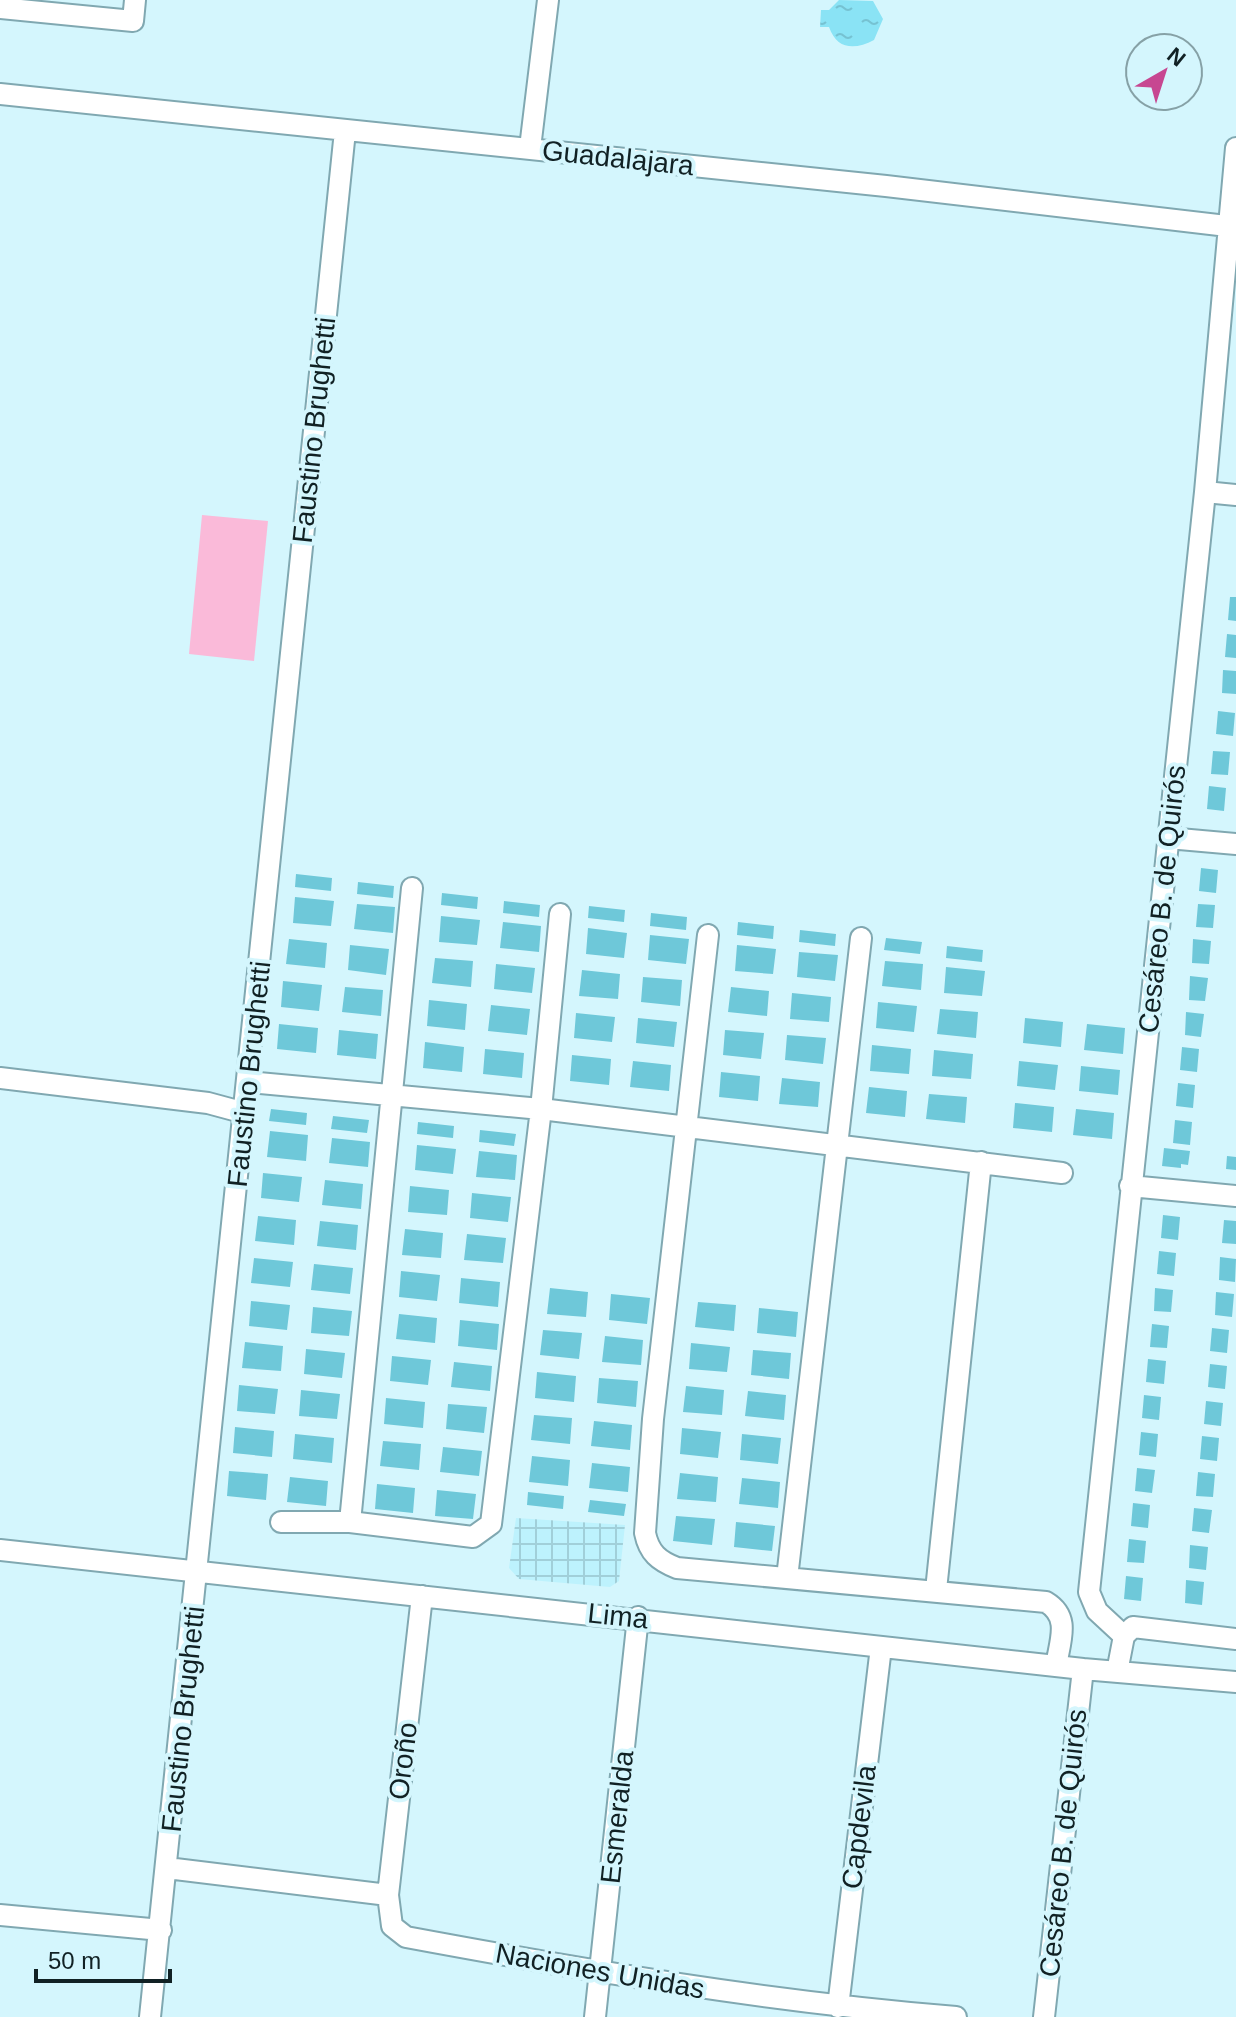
<svg xmlns="http://www.w3.org/2000/svg" width="1236" height="2017" font-family="Arial,sans-serif">
<style>
.industrial{fill:url(#industrial-grid)}
.pitch{fill:#fabad9}
.water{fill:url(#water-ripples)}
.building{fill:#6ec8d9}
.lines{fill:none;stroke-linecap:round;stroke-linejoin:round}
.minor-casing{stroke:#80a8b1;stroke-width:24}
.minor{stroke:#fff;stroke-width:20}
.labels{text-anchor:middle;dominant-baseline:central;stroke-width:8;stroke-linejoin:round;paint-order:stroke}
.street-label{font-size:28px;fill:#112124;stroke:#d4f6fd}
</style>
<defs>
<pattern id="industrial-grid" width="8" height="8" patternUnits="userSpaceOnUse" patternTransform="scale(2)"><rect width="8" height="8" fill="#bdf2fd"/><path d="M0 4h8M4 0v8" fill="none" stroke="#a1cfd9"/></pattern>
<pattern id="water-ripples" width="26" height="14" patternUnits="userSpaceOnUse" patternTransform="scale(2)"><rect width="26" height="14" fill="#8ae3f5"/><path d="M2 4q2-2 4 0t4 0M15 11q2-2 4 0t4 0" fill="none" stroke="#76c2d2"/></pattern>
</defs>
<rect width="100%" height="100%" fill="#d4f6fd"/>
<path class="industrial" d="M516,1518L625,1525L619,1581L610,1587L519,1579L509,1568Z"/>
<path class="pitch" d="M202,515L268,521L254,661L189,654Z"/>
<path class="water" d="M839,0L873,1L883,19L874,40C855,50 837,50 829,27H820L821,10H829Z"/>
<path class="building" d="M1230,597H1236V621L1228,620Z
M1227,634L1236,635V658L1225,657Z
M1223,670L1236,671V694L1222,693Z
M1218,711L1235,713L1233,736L1216,734Z
M1213,751L1230,752L1228,775L1211,774Z
M1209,786L1226,788L1224,811L1207,809Z
M1201,868L1218,870L1216,893L1199,891Z
M296,874L332,878L331,891L295,887Z
M358,882L394,886L393,898L357,894Z
M442,893L478,897L477,909L441,905Z
M295,897L334,901L331,926L293,923Z
M504,901L540,905L539,917L503,913Z
M357,904L395,907L393,933L354,929Z
M1198,904L1215,905L1213,928L1196,927Z
M589,906L625,910L624,922L588,918Z
M651,913L687,917L686,930L650,926Z
M441,916L480,920L477,945L439,942Z
M503,922L541,926L539,952L500,948Z
M738,922L774,926L773,939L737,935Z
M588,928L627,933L624,958L586,954Z
M800,930L836,934L835,946L799,942Z
M650,935L689,939L686,964L648,960Z
M886,938L922,942L920,954L884,950Z
M289,939L327,943L325,968L286,964Z
M1193,939L1211,941L1209,964L1192,963Z
M350,945L389,949L386,975L348,970Z
M737,945L776,949L773,974L735,971Z
M947,946L983,950L982,962L946,958Z
M799,952L838,955L835,981L797,977Z
M435,958L473,961L471,987L432,983Z
M885,961L923,964L921,990L882,986Z
M496,964L535,968L532,993L494,989Z
M946,967L985,971L982,996L944,993Z
M582,970L620,974L618,999L579,996Z
M1190,976L1208,978L1205,1001L1189,1000Z
M643,977L682,980L680,1006L641,1002Z
M283,981L322,985L319,1011L281,1007Z
M345,987L383,990L381,1016L342,1012Z
M731,987L769,991L767,1016L728,1012Z
M792,993L831,997L829,1022L790,1019Z
M429,1000L467,1004L465,1030L427,1026Z
M878,1002L917,1006L914,1032L876,1028Z
M491,1005L530,1009L527,1035L488,1031Z
M940,1009L978,1012L976,1038L937,1034Z
M1186,1012L1204,1014L1201,1037L1185,1035Z
M576,1013L615,1017L612,1042L574,1038Z
M638,1018L677,1022L674,1047L636,1043Z
M1025,1018L1063,1022L1061,1047L1023,1043Z
M279,1024L318,1028L316,1053L277,1049Z
M1087,1024L1125,1028L1123,1054L1084,1050Z
M339,1030L378,1034L376,1059L337,1055Z
M725,1030L764,1033L761,1059L723,1055Z
M787,1035L826,1038L823,1064L785,1060Z
M425,1042L464,1047L462,1072L423,1068Z
M872,1045L911,1049L909,1074L870,1071Z
M1182,1047L1199,1049L1197,1072L1180,1070Z
M485,1049L524,1053L522,1078L483,1074Z
M934,1050L973,1054L971,1079L932,1076Z
M572,1055L611,1059L609,1085L570,1081Z
M633,1061L671,1065L669,1091L630,1087Z
M1019,1061L1058,1065L1055,1090L1017,1086Z
M1081,1066L1120,1070L1118,1095L1079,1091Z
M721,1072L760,1076L758,1101L719,1097Z
M782,1078L820,1082L818,1107L779,1104Z
M1178,1083L1195,1085L1193,1108L1176,1106Z
M869,1087L907,1091L905,1117L866,1113Z
M929,1094L967,1097L965,1123L926,1119Z
M1015,1103L1054,1107L1052,1132L1013,1128Z
M271,1109L307,1113L306,1125L269,1121Z
M1076,1109L1114,1113L1112,1139L1073,1135Z
M333,1116L369,1120L367,1133L331,1129Z
M1175,1120L1192,1122L1190,1145L1173,1143Z
M418,1122L454,1126L453,1138L417,1134Z
M480,1130L516,1134L514,1146L479,1142Z
M270,1131L308,1135L306,1161L267,1157Z
M332,1138L370,1142L368,1167L329,1163Z
M417,1145L456,1149L453,1174L415,1170Z
M1164,1148L1190,1151L1188,1165L1181,1164V1168L1162,1166Z
M479,1151L517,1155L515,1180L476,1177Z
M1227,1156L1236,1157V1170L1226,1169Z
M263,1173L302,1177L299,1202L261,1198Z
M325,1180L363,1184L361,1209L322,1205Z
M410,1186L449,1190L447,1215L408,1212Z
M472,1193L511,1197L508,1222L470,1218Z
M1163,1215L1180,1217L1178,1240L1161,1238Z
M258,1216L296,1220L294,1245L255,1241Z
M1224,1220L1236,1221V1244L1222,1243Z
M320,1221L358,1225L356,1250L317,1246Z
M405,1229L443,1233L441,1258L402,1255Z
M467,1234L506,1238L503,1263L464,1260Z
M1159,1251L1176,1253L1174,1276L1157,1274Z
M1220,1257L1236,1259L1235,1282L1219,1280Z
M254,1258L293,1262L290,1287L251,1283Z
M314,1264L353,1268L350,1294L311,1290Z
M401,1271L440,1275L437,1301L399,1297Z
M461,1278L500,1282L498,1307L459,1303Z
M550,1288L588,1292L586,1317L547,1314Z
M1155,1288L1173,1290L1171,1312L1154,1311Z
M1216,1292L1234,1294L1232,1317L1215,1315Z
M611,1294L650,1298L647,1324L609,1320Z
M251,1301L290,1305L287,1330L249,1326Z
M698,1302L736,1305L734,1331L695,1327Z
M313,1307L352,1311L349,1336L311,1333Z
M759,1308L798,1312L796,1337L757,1333Z
M399,1314L437,1318L435,1343L396,1339Z
M460,1320L499,1324L497,1350L458,1346Z
M1152,1324L1169,1326L1167,1348L1150,1347Z
M1212,1328L1229,1330L1227,1353L1210,1351Z
M543,1330L582,1333L579,1359L540,1355Z
M605,1336L643,1340L641,1365L602,1362Z
M245,1342L283,1346L281,1371L242,1368Z
M691,1343L730,1347L727,1372L689,1369Z
M306,1349L345,1353L342,1378L304,1374Z
M753,1350L791,1353L789,1379L751,1375Z
M392,1356L431,1360L428,1385L390,1381Z
M1148,1359L1166,1361L1164,1384L1146,1382Z
M454,1362L492,1366L490,1391L451,1387Z
M1210,1364L1227,1366L1225,1389L1208,1387Z
M537,1372L576,1376L574,1402L535,1398Z
M599,1378L638,1381L636,1407L597,1403Z
M239,1385L278,1389L275,1414L237,1411Z
M686,1386L724,1390L722,1415L683,1412Z
M301,1390L340,1394L337,1419L299,1416Z
M748,1391L786,1395L784,1420L745,1416Z
M1144,1395L1161,1397L1159,1420L1142,1418Z
M386,1398L425,1402L423,1428L384,1424Z
M1206,1401L1223,1403L1221,1426L1204,1424Z
M448,1404L487,1407L484,1433L446,1429Z
M534,1415L572,1418L570,1444L531,1440Z
M594,1421L632,1425L630,1450L591,1446Z
M235,1427L274,1431L272,1457L233,1453Z
M682,1428L721,1432L718,1458L680,1454Z
M1141,1432L1158,1434L1156,1457L1139,1455Z
M295,1434L334,1438L332,1463L293,1459Z
M742,1434L781,1438L778,1464L740,1460Z
M1202,1436L1219,1438L1217,1461L1200,1459Z
M383,1441L421,1444L419,1470L380,1466Z
M443,1447L482,1451L479,1476L440,1472Z
M532,1456L570,1460L568,1486L529,1482Z
M592,1463L630,1467L628,1492L589,1488Z
M1137,1468L1155,1470L1152,1493L1135,1491Z
M229,1471L268,1474L266,1500L227,1496Z
M1198,1472L1215,1474L1213,1497L1196,1496Z
M680,1473L718,1477L716,1502L677,1499Z
M290,1477L328,1481L326,1506L287,1502Z
M742,1478L780,1482L778,1508L739,1504Z
M377,1484L415,1488L413,1513L375,1509Z
M437,1490L476,1494L473,1519L435,1516Z
M528,1492L564,1496L563,1509L527,1505Z
M590,1500L626,1504L624,1516L588,1512Z
M1133,1503L1150,1505L1148,1528L1131,1526Z
M1194,1508L1212,1510L1209,1533L1192,1531Z
M676,1516L715,1519L712,1545L673,1541Z
M736,1522L775,1526L772,1551L734,1547Z
M1129,1539L1146,1541L1144,1563L1127,1562Z
M1190,1545L1208,1547L1206,1570L1189,1568Z
M1126,1576L1143,1578L1141,1601L1124,1599Z
M1186,1580L1204,1582L1202,1605L1185,1603Z"/>
<g class="lines">
<g class="minor-casing">
<path id="minor" d="M0,8L133,21L135,0
M0,94L886,186L1236,227
M530,148L548,0
M1205,492L1236,495
M1168,838L1236,844
M708,935L653,1419L645,1533C649,1553 659,1561 677,1568L1046,1602C1071,1617 1060,1640 1056,1666
M0,1078L208,1103L245,1113
M249,1082L541,1109L1062,1173
M1130,1186L1236,1196
M281,1522H350L473,1537L491,1524L541,1109L560,914
M350,1522L412,888
M0,1550L1083,1669L1236,1682
M787,1578L861,938
M936,1590L981,1162
M422,1596L388,1895L392,1926L406,1937C589,1971 771,2002 956,2017
M1124,1636L1097,1611L1089,1592L1205,492L1236,148
M1117,1672L1124,1636L1133,1627L1236,1639
M167,1868L388,1895
M0,1915L161,1930
M838,2007L881,1647
M150,2017L345,131
M595,2017L638,1617
M1044,2017L1083,1669"/>
</g>
<use href="#minor" class="minor"/>
</g>
<g class="labels">
<g class="street-label">
<text transform="translate(618 158) rotate(6)">Guadalajara</text>
<text transform="translate(314 430) rotate(-84)">Faustino Brughetti</text>
<text transform="translate(1162 899) rotate(-84)">Cesáreo B. de Quirós</text>
<text transform="translate(249 1074) rotate(-84)">Faustino Brughetti</text>
<text transform="translate(618 1616) rotate(6)">Lima</text>
<text transform="translate(183 1719) rotate(-84)">Faustino Brughetti</text>
<text transform="translate(403 1761) rotate(-83)">Oroño</text>
<text transform="translate(617 1817) rotate(-84)">Esmeralda</text>
<text transform="translate(859 1827) rotate(-83)">Capdevila</text>
<text transform="translate(1063 1843) rotate(-84)">Cesáreo B. de Quirós</text>
<text transform="translate(600 1971) rotate(10)">Naciones Unidas</text>
</g>
</g>
<g transform="translate(1164 72) rotate(39)"><circle r="38" fill="#d4f6fd" stroke="#86a1a6" stroke-width="2"/>
<path d="M0-6L14 30L0 20L-14 30Z" fill="#c74791"/>
<text y="-12" font-size="22" font-weight="bold" text-anchor="middle" fill="#112124">N</text>
</g>
<path d="M36 1969v12h134v-12" fill="none" stroke="#112124" stroke-width="4"/>
<text x="48" y="1969" font-size="24" fill="#112124" stroke="#d4f6fd" stroke-width="6" paint-order="stroke">50 m</text>
</svg>
